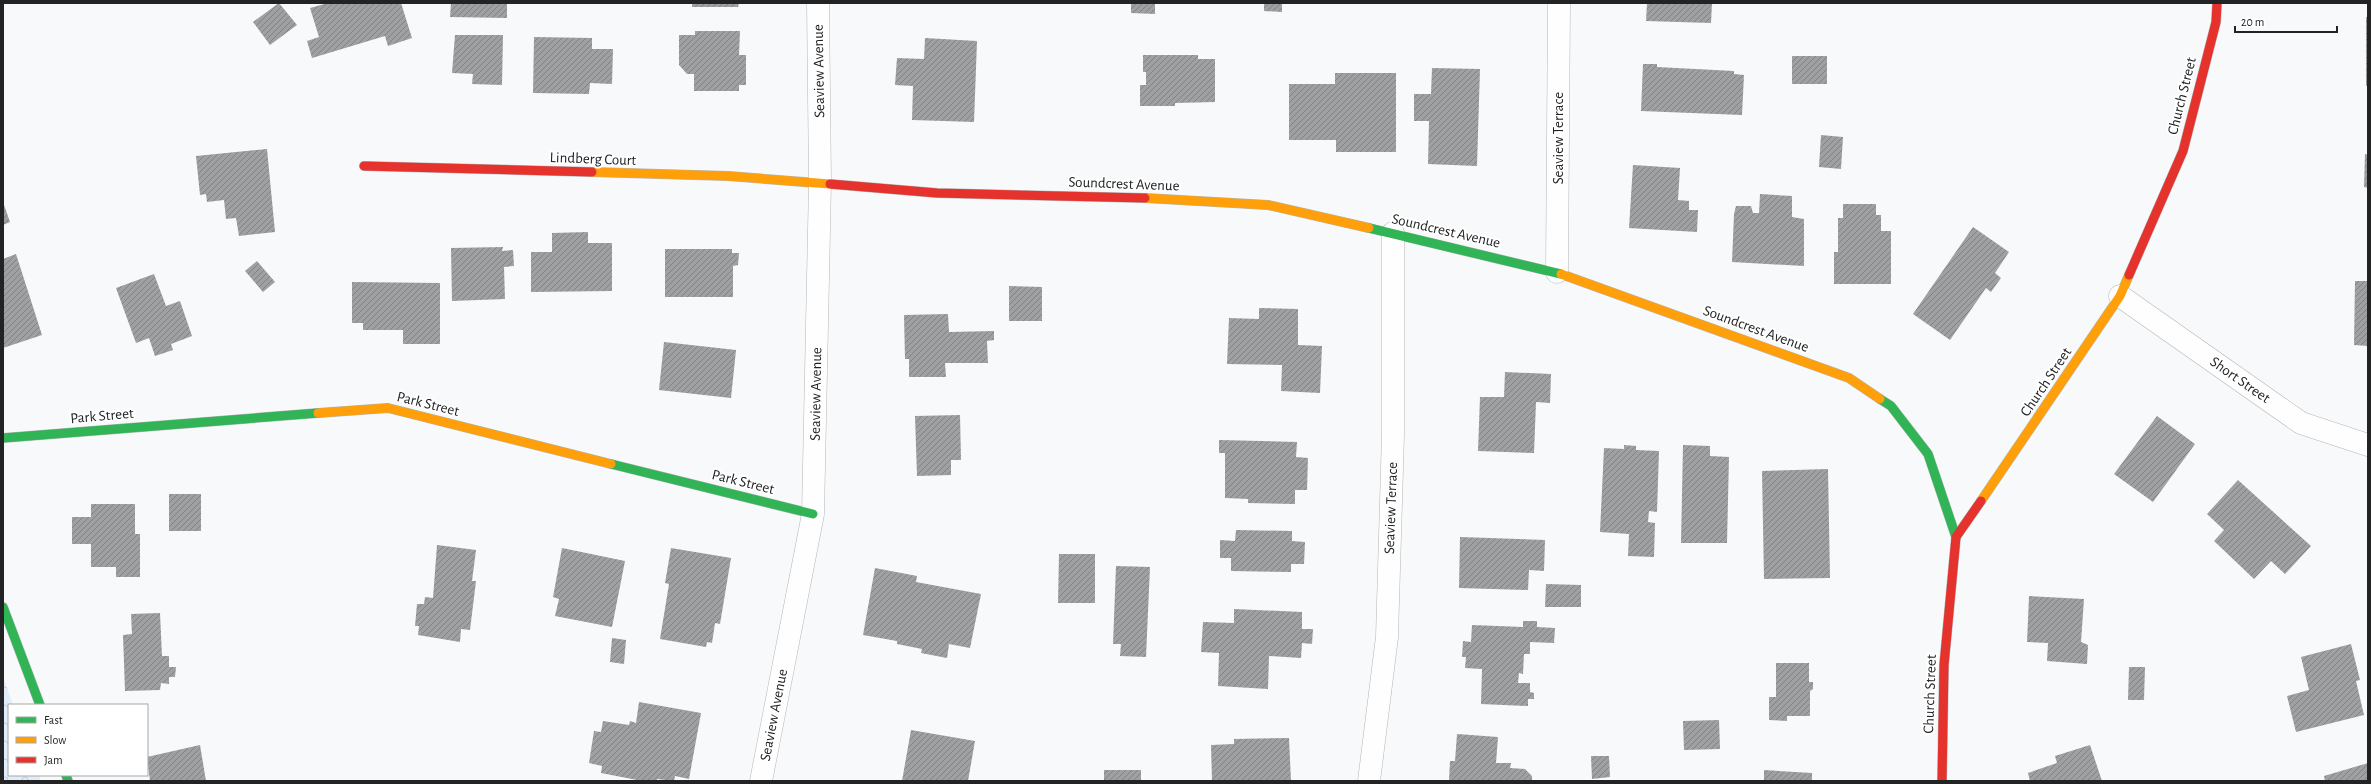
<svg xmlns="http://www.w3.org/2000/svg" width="2371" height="784" font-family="'Alegreya Sans',sans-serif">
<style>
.forest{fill:url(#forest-crowns)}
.building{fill:url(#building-hatch)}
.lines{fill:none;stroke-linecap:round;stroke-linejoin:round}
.street-casing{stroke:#b4b6b8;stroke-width:23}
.fast-casing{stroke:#b4b6b8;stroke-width:10}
.slow-casing{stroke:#b4b6b8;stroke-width:10}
.jam-casing{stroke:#b4b6b8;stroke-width:10}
.street{stroke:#fefefe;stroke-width:22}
.fast{stroke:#30b455;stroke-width:9}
.slow{stroke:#ff9f0a;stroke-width:9}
.jam{stroke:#e5322d;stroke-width:9}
.labels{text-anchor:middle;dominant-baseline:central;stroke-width:4;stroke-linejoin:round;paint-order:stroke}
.street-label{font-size:15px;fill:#222324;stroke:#fff}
</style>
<defs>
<pattern id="forest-crowns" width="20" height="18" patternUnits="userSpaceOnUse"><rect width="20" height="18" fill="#e2edfc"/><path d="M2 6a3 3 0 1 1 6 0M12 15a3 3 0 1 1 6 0" fill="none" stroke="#c2cbd8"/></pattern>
<pattern id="building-hatch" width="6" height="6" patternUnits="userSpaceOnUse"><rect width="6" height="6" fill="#9fa0a2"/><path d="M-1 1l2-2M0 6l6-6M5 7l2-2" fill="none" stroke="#818284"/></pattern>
</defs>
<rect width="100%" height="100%" fill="#f7f9fb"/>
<path class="forest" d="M3,677L13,705H9V775H39L41,781H3Z"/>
<path class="building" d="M279,3L297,25L270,45L253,22Z
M328,3H401L412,38L388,46L385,36L312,58L307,41L319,37L310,8Z
M451,3H507V18L450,17Z
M692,3H739L738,7H692Z
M1131,3H1155V14L1131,13Z
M1264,3H1282V12L1264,11Z
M1647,3H1712L1711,23L1646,21Z
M2366,17H2368V86H2366Z
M695,31H740L739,55H746V85H739V91H694V74H687L679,65V35H695Z
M455,35H503L502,85L472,84L473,74L452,73Z
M534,37L592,38V49H613L612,84L590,83L589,94L533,93Z
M925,38L977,41L974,122L912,120L913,86L895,85L897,58L924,59Z
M1143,55H1198V59H1215V102L1175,103V106H1140V85H1146V72H1143Z
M1792,56H1827V84H1792Z
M1643,64H1657V67L1734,71V74L1744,75L1742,115L1641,111Z
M1432,68L1480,69L1477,166L1428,164L1429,121H1414V94H1431Z
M1335,73H1396V152H1336V140H1289V84H1335Z
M1821,135L1843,137L1841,169L1819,167Z
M267,149L275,232L239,236L236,218L226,219L224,200L207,202L206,194L200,195L196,156Z
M2365,154L2368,155V188L2364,187Z
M1633,165L1680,168L1678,200L1689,201V210H1698L1697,232L1629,228Z
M1760,194L1792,196V217L1804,219V266L1732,262L1734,214L1736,206H1751L1753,213H1759Z
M3,202L10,222L3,225Z
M1843,204H1876V215H1881V231H1891V284H1834V252H1838V218H1843Z
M1973,227L2009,252L1995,273L2001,278L1991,292L1986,288L1950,340L1913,314Z
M588,232V243H612V291L531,292V252H552V233Z
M503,247L502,251L513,250L514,266L504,267L505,299L452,301L451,248Z
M665,249H732V253H739L738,265L733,266V297H665Z
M16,254L42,335L3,348V259Z
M257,261L275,282L263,292L245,271Z
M154,274L166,306L180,301L192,336L171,344L173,350L155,356L149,338L136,343L116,288Z
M2355,281H2368V346L2354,345Z
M352,282L440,283V344H403V330H363V323H352Z
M1009,286L1042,287V321H1009Z
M1259,308L1298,309V345L1322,346L1320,393L1281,391L1282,365L1227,364L1229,318L1259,319Z
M948,314L949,332L994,331V340L987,341L988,363H945L946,377H909V359H905L904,315Z
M664,342L736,350L731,398L659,390Z
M1505,372L1551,374L1550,403L1536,402L1534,453L1478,451L1480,397H1504Z
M960,415L961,460H951V475L917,476L915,416Z
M2157,416L2195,444L2153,502L2114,474Z
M1219,440L1297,442L1296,457L1308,458L1307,490H1295V504L1248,503V499L1225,498V453H1219Z
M1624,445L1636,446V450L1659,451L1657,512L1649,511L1648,522L1655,523L1654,557L1628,556L1629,534L1600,532L1604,448L1624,449Z
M1683,445L1710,446V456L1729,457L1727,543H1681Z
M1828,469L1830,578L1764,579L1762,471Z
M2238,480L2311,546L2285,574L2271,561L2254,579L2214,541L2224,530L2207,514Z
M169,494H201V531H169Z
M91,504H135V534H140V577H116V567H91V544H72V517H91Z
M1236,530L1292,531V541L1305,542L1304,564H1291V572L1231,571V558H1220V540L1235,541Z
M1460,537L1545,540L1544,571L1529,570L1528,590L1459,588Z
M437,545L476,550L472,581H476L470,630L461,629L460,642L418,635L419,626H415L417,604H424L425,597L433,598Z
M562,548L625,561L612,627L555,616L559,599L553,597Z
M671,548L731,558L720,624L715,623L712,643L707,642L706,647L660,639L669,584L665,583Z
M1059,554H1095V603H1058Z
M1116,566L1150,567L1146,657L1120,656L1121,644H1113Z
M875,568L917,576L916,582L981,594L970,648L949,644L947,658L921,653L922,649L897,644V641L863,635Z
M1546,584L1581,585V607H1545Z
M2029,596L2084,599L2081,642L2088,645L2087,664L2047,661L2048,643L2027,642Z
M1234,609L1302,612V629H1313L1312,644L1302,643L1301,658L1269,656L1268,689L1218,686L1219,653L1201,652L1203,622L1234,623Z
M160,613L162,656H169V667H176L175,677H169V684L161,683L160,690L125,691L123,635L132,634L131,614Z
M1523,621H1537V627L1555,628L1554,643L1530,642V654H1524L1523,674L1519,673L1518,683H1530V692L1534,693V699H1528V706L1481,704L1482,669L1465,668L1466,657H1462L1463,641L1471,642L1472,625L1523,627Z
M612,638L626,640L624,664L610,662Z
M2351,644L2360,680L2356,681L2364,715L2296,732L2287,696L2309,690L2301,657Z
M1776,663H1809V682H1813V689L1810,691V716H1787V721L1769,720V697H1776Z
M2129,667H2145L2144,700H2128Z
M639,702L701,713L689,779L675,776L674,781L657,779V781H642L601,773L602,766L589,763L594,731L601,732L603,721L629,725L630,721L636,723Z
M1719,720L1720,749L1684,750L1683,721Z
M911,730L975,741L968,781H902Z
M1457,734L1498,737L1496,763H1511L1510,768L1525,769L1532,776V781H1449L1450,761H1455Z
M1289,738L1291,781H1212L1211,745L1234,744V739Z
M200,745L206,781H150L147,757Z
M2090,745L2102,781H2030L2028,773L2057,763L2055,756Z
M1591,756H1609L1610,777L1592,779Z
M2368,763V781H2325L2324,776Z
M1104,770H1141V781H1104Z
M1764,770L1812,773V781H1764Z"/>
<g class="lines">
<g class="street-casing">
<path id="street" d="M1557,272L1559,3
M2120,296L2301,423L2368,445
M761,781L813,514L820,183L818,3
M1369,781L1387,637L1393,434V233"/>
</g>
<g class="fast-casing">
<path id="fast" d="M1369,228L1561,274
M1880,399L1891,406L1928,454L1956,537
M3,438L318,413
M611,464L813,514
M3,607L40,705
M66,775L68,781"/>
</g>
<g class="slow-casing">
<path id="slow" d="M592,172L728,176L830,184
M1145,198L1268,205L1369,228
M1561,274L1849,378L1880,399
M318,413L388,408L611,464
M1981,501L2120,296L2129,275"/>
</g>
<g class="jam-casing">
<path id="jam" d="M364,166L592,172
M830,184L937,193L1145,198
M2129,275L2183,151L2216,22L2217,3
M1942,781L1944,665L1956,537L1981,501"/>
</g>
<use href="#street" class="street"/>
<use href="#fast" class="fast"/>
<use href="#slow" class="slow"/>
<use href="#jam" class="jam"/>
</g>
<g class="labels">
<g class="street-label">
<text transform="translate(819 71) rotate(-91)">Seaview Avenue</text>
<text transform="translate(2182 96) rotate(-76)">Church Street</text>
<text transform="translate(1558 138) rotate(-90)">Seaview Terrace</text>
<text transform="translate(593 159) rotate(2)">Lindberg Court</text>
<text transform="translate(1124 184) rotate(2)">Soundcrest Avenue</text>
<text transform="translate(1446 231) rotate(13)">Soundcrest Avenue</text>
<text transform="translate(1756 329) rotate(20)">Soundcrest Avenue</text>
<text transform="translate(2240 380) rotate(35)">Short Street</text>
<text transform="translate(2046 382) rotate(-56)">Church Street</text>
<text transform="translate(816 394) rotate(-89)">Seaview Avenue</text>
<text transform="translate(428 404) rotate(14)">Park Street</text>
<text transform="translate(102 416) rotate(-5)">Park Street</text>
<text transform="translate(743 482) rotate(14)">Park Street</text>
<text transform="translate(1391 508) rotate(-88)">Seaview Terrace</text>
<text transform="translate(1930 694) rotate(-88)">Church Street</text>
<text transform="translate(774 715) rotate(-79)">Seaview Avenue</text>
</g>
</g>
<rect width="2371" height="784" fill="none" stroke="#222324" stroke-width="8"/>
<rect x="8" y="704" width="140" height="72" fill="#ffffff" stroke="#a7a7a7"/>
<rect x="16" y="717" width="20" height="6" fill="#30b455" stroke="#a7a7a7"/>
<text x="44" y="724" font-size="12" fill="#222324">Fast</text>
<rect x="16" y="737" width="20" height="6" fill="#ff9f0a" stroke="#a7a7a7"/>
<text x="44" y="744" font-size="12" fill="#222324">Slow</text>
<rect x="16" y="757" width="20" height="6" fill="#e5322d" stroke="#a7a7a7"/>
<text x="44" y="764" font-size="12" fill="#222324">Jam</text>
<path d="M2235 26v6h102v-6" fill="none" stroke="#222324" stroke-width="2"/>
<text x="2241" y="26" font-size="12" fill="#222324" stroke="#ffffff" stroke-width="3" paint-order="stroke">20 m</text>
</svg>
